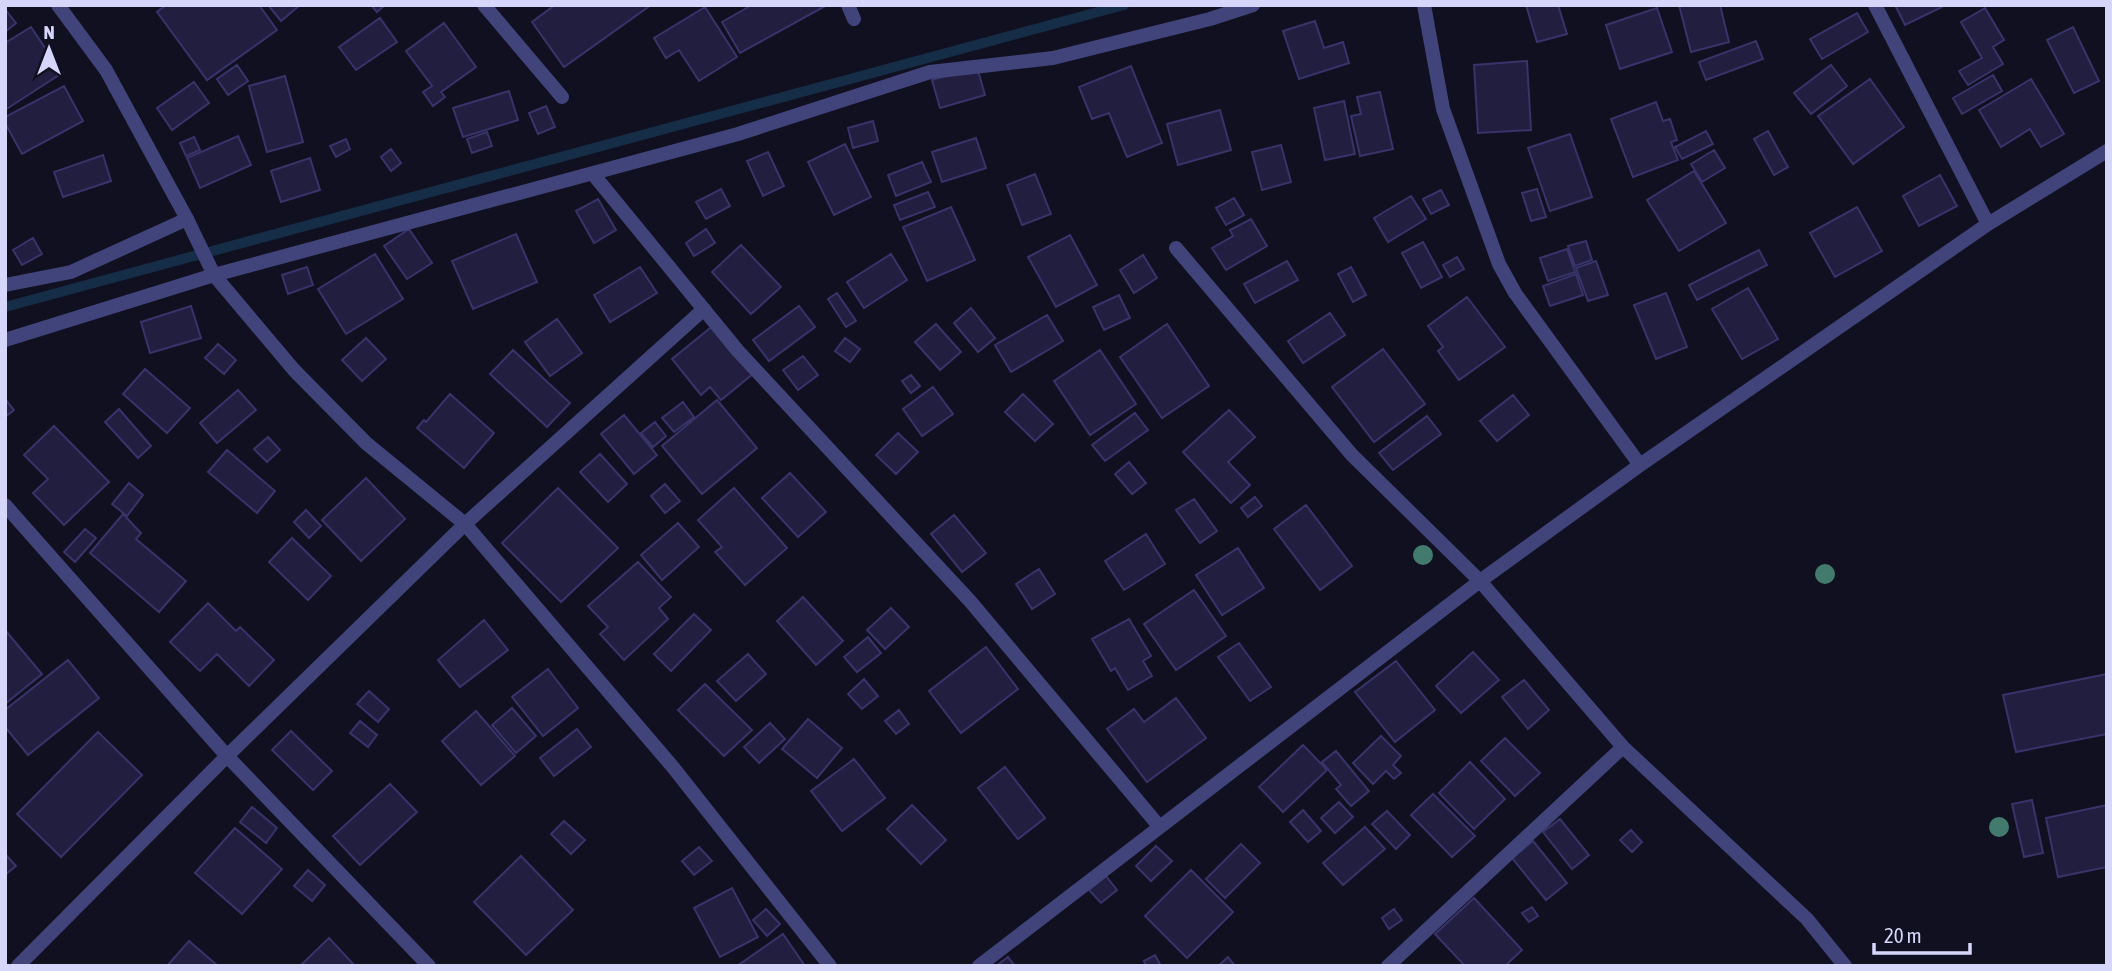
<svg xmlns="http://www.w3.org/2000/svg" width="2112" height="971" font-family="'Asap Condensed',sans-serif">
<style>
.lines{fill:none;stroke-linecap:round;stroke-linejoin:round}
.stream{stroke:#152d46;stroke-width:10}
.building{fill:#221e40;stroke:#383369;stroke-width:2}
.service{stroke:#41447b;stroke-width:14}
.minor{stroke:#41447b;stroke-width:14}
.tree{fill:#427a6e}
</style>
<rect width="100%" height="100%" fill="#111021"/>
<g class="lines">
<path class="stream" d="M5,307L1124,5"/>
</g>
<path class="building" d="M166,5H259L277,30L207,80L157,12Z
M268,5H300L281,21Z
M371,5H385L377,12Z
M555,5H651L564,67L532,22Z
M752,5H827L740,53L722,22Z
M1526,5H1558L1567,34L1537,42Z
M1679,5H1720L1729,42L1691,52Z
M1895,5H1941L1942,7L1905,25Z
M705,7L737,57L699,81L679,50L666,58L654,38Z
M1657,8L1672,52L1620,69L1606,25Z
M1985,8L2004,40L1993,47L2003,64L1968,85L1959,71L1982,58L1961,22Z
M5,9L16,23L5,32Z
M1857,13L1868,32L1822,59L1810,39Z
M380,18L397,42L356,70L339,47Z
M1315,21L1324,48L1343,42L1349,63L1299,79L1283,31Z
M444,23L476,67L441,92L445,97L433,106L423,92L432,86L406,51Z
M31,27L62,73L5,110V43Z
M2073,27L2099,81L2074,93L2047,40Z
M1756,41L1763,59L1706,80L1699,62Z
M1527,61L1531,130L1478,133L1474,65Z
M237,65L248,81L228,95L217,79Z
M1831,65L1847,86L1811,114L1794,93Z
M1131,66L1162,143L1127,157L1109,113L1092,119L1079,87Z
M977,67L985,95L940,108L932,80Z
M1993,75L2002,91L1962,114L1953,98Z
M285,76L303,142L267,152L249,86Z
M1870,79L1904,127L1853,164L1818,116Z
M2031,79L2064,134L2041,147L2030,129L2001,147L1979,110Z
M194,82L209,103L172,130L157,108Z
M64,86L83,121L22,154L5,123V117Z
M509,91L518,120L463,137L453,108Z
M1380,92L1393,149L1360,156L1351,116L1361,114L1357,97Z
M1344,101L1355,154L1325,160L1314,108Z
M1656,102L1663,121L1670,119L1677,140L1671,142L1678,160L1633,177L1611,119Z
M546,106L555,127L538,134L529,113Z
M1220,110L1231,150L1178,165L1167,124Z
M873,121L878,141L853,148L848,128Z
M1706,131L1713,144L1682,159L1675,147Z
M1768,131L1788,167L1774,175L1754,139Z
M487,132L492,146L472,153L467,139Z
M1570,134L1592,197L1550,211L1528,148Z
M238,136L251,165L200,188L187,158Z
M194,137L200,150L186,156L180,143Z
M976,138L986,168L942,182L932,152Z
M346,139L350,149L336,157L330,146Z
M845,144L871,197L834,215L808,162Z
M1281,145L1291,182L1262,190L1252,152Z
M391,149L401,163L391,171L381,157Z
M1714,150L1725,168L1702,182L1691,164Z
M768,152L784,186L763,196L747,161Z
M103,155L111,181L63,197L54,172Z
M310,158L320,190L281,202L271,171Z
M922,162L931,182L896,196L888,175Z
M1694,171L1726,223L1679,251L1647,200Z
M1035,174L1051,214L1022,225L1007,185Z
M1940,175L1957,206L1919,226L1903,196Z
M721,189L730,206L706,219L696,202Z
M1537,189L1546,217L1531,221L1522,193Z
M1441,190L1449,205L1431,214L1423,199Z
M928,192L935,207L900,220L894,205Z
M1411,196L1426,219L1388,242L1374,218Z
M1234,198L1244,215L1226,225L1216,208Z
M598,199L616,230L594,243L576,211Z
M951,207L975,260L927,281L903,227Z
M1857,207L1882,251L1835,277L1810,233Z
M1251,219L1267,246L1226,270L1212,248L1233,236L1230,230Z
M409,229L432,263L407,279L384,246Z
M706,229L715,243L694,256L686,243Z
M516,234L537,282L473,309L452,261Z
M1070,235L1097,285L1056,307L1028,257Z
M33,238L42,254L22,265L13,250Z
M1586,241L1592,260L1575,266L1568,246Z
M1423,242L1442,277L1421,288L1402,253Z
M741,245L781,287L751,314L712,272Z
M1567,249L1575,272L1548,281L1540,258Z
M1759,250L1767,265L1697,300L1689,285Z
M375,254L403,299L346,334L318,289Z
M891,254L907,280L864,308L847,282Z
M1143,255L1157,278L1134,293L1120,270Z
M1457,257L1464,269L1450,277L1443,265Z
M1287,261L1298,280L1255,303L1244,284Z
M1596,261L1608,295L1588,301L1576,268Z
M307,267L313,285L288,294L282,275Z
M640,267L657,293L610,322L594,295Z
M1351,267L1366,295L1353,302L1338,274Z
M1576,274L1583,295L1550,306L1543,286Z
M1748,288L1778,339L1742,359L1712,309Z
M837,293L856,321L846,327L828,299Z
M1666,293L1687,347L1656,359L1634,305Z
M1119,295L1130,318L1104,330L1093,307Z
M1467,297L1505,347L1459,380L1438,351L1443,347L1428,326Z
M191,306L201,338L150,353L141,322Z
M799,306L815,327L769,361L753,340Z
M971,308L995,338L978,352L954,323Z
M1330,313L1345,335L1303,363L1288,341Z
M1047,315L1063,341L1011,372L995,345Z
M557,319L582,353L550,376L525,342Z
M936,324L961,352L940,370L915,342Z
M1167,324L1209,386L1162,418L1120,357Z
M714,325L754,373L721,400L710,387L701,395L672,359Z
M366,338L386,359L362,381L342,360Z
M845,338L860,349L850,362L835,351Z
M218,344L236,360L224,374L205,358Z
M1383,349L1425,404L1374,442L1332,387Z
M513,350L570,403L547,427L490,374Z
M1100,350L1136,404L1090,435L1054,381Z
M803,356L818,375L798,390L783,370Z
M145,369L190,408L167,433L123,394Z
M911,375L920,386L911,393L902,381Z
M933,387L953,414L922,436L903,409Z
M238,390L256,410L217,443L200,423Z
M450,394L494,433L464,468L417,428L424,420L426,422Z
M1023,394L1053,424L1035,441L1005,412Z
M1513,395L1529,415L1497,441L1480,421Z
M5,399L14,410L5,417Z
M717,400L757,448L702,494L662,446Z
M683,402L694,417L674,432L662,418Z
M119,409L151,446L138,458L105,422Z
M1229,410L1255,437L1228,462L1250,485L1231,503L1183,452Z
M1135,413L1148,430L1105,461L1092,445Z
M624,415L657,455L634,474L601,434Z
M1427,416L1441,434L1393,470L1379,453Z
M655,422L666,436L653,447L641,433Z
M54,426L109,482L64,525L33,493L48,479L24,455Z
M898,433L918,452L896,474L876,455Z
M268,437L280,450L267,462L254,449Z
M227,450L275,491L257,513L208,472Z
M600,454L627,484L608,502L580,472Z
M1129,462L1146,483L1132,494L1115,474Z
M790,473L826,512L798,537L762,498Z
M366,478L405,519L361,561L322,520Z
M129,483L143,495L127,516L112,504Z
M665,484L680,501L665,513L651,496Z
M558,488L618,548L561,602L502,543Z
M734,488L787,548L745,585L715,552L722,547L698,520Z
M1255,497L1262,506L1248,517L1241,508Z
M1194,499L1217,531L1200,543L1176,510Z
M1306,505L1352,566L1320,590L1274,529Z
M306,510L321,526L309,538L294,522Z
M123,514L141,533L136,539L186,581L159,612L90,553Z
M954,515L986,553L962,572L931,534Z
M678,523L699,547L662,580L641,555Z
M85,529L96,538L75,562L64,552Z
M1146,534L1165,564L1124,590L1105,561Z
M292,538L331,576L308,600L269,562Z
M1238,548L1264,588L1222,615L1196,575Z
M638,562L671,597L659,608L668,619L624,660L600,634L608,627L588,606Z
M1039,569L1055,594L1032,609L1016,584Z
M1194,590L1226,636L1176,670L1144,624Z
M803,597L843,641L816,665L777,621Z
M208,603L236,631L240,627L274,660L249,686L217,654L200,671L170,642Z
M891,608L909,627L885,649L867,630Z
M694,614L711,630L671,671L654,654Z
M1129,619L1151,656L1143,661L1152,676L1128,690L1115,668L1111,671L1092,639Z
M484,620L508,650L460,687L438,660Z
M5,630L42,674L5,704Z
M868,637L881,653L857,672L844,657Z
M1239,643L1271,687L1250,701L1218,657Z
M986,647L1018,689L961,733L929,691Z
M1473,652L1499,680L1461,713L1436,686Z
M748,654L766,674L736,701L717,681Z
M68,660L99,698L28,755L5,727V710Z
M1396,661L1435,710L1395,742L1355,692Z
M548,669L578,708L543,736L512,697Z
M2107,674V734L2016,752L2003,695Z
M864,679L878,696L862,709L848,694Z
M1524,680L1549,710L1528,729L1502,697Z
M705,684L752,730L724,756L678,710Z
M369,691L389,709L378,722L357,704Z
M1176,698L1206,738L1147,782L1107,729L1134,709L1144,722Z
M512,708L536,736L516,753L492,725Z
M899,710L909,724L896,734L885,721Z
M476,711L515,756L481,785L442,741Z
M808,719L842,748L817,778L782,749Z
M360,721L377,735L368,747L350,733Z
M770,723L785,739L759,763L744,747Z
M577,729L591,747L554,776L540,758Z
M291,731L332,771L313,790L272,750Z
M98,732L142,775L61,857L17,814Z
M1381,736L1401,756L1393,765L1401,773L1394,779L1386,771L1373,784L1353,763Z
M1505,738L1540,773L1515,796L1481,761Z
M1303,745L1327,770L1283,812L1259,787Z
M1336,751L1369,791L1351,806L1336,789L1341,785L1322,762Z
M854,759L885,798L842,831L811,791Z
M1470,762L1505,799L1474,829L1439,793Z
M1005,767L1045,818L1018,839L978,788Z
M390,784L417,812L360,865L333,836Z
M1433,794L1475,836L1452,857L1411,815Z
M2032,800L2043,853L2024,857L2012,804Z
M1339,802L1353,817L1335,833L1321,818Z
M912,805L946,840L921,864L887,829Z
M2107,805V867L2058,877L2046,818Z
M252,807L277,828L266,843L240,822Z
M1303,810L1321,831L1308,842L1290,822Z
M1387,811L1410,835L1396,849L1372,824Z
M1560,819L1589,855L1572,869L1543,832Z
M564,821L585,840L571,854L551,834Z
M1365,827L1385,849L1343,885L1323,863Z
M235,828L282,869L242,914L195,873Z
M1631,830L1642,842L1632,852L1620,840Z
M1533,841L1567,883L1546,900L1512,858Z
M1241,844L1260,863L1225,898L1206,879Z
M1156,846L1172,861L1151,881L1136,866Z
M699,847L712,861L694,875L682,861Z
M5,854L16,866L5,875Z
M521,856L573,910L526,955L474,902Z
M308,870L325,885L312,901L294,886Z
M1191,870L1233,912L1187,958L1145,916Z
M1106,876L1117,890L1101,903L1089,890Z
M732,888L758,937L720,957L694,908Z
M1474,898L1522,950L1505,966H1465L1435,934Z
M1532,907L1538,916L1529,922L1522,913Z
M766,909L780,924L767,936L753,920Z
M1394,909L1402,920L1389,929L1382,918Z
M783,934L805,966H737Z
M329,938L355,966H300Z
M189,941L218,966H167Z
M1155,955L1161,966H1146L1144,961Z
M1008,957L1015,966H996Z
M1228,957L1235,966H1218Z"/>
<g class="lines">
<path class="service" d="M1176,248L1352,455L1480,581
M5,285L71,272L187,219"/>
<path class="minor" d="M58,5L106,70L187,219L214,275L294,370L366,443L465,524L672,766L830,966
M484,5L562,97
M848,5L854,19
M1424,5L1443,109L1499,264L1515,293L1640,465
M1875,5L1988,224
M593,174L738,351L970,601L1159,826
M5,340L214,275L738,134L930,72L1053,58L1210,19L1253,5
M5,505L227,756L429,966
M1480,581L1623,747L1807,919L1845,966
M18,966L227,756L465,524L704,309
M979,966L1480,581L1640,465L1988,224L2107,151
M1388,966L1623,747"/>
</g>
<g class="tree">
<circle cx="1423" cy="555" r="10"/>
<circle cx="1825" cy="574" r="10"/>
<circle cx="1999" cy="827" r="10"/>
</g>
<rect width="2112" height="971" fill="none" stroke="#d6d5fa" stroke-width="14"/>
<g transform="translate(49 49)" stroke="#111021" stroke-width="5" paint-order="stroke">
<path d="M0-5L12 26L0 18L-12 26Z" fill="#d6d5fa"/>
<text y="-10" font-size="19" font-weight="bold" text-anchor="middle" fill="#d6d5fa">N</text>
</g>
<path d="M1874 943v10h96v-10" fill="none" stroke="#d6d5fa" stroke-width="3.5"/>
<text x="1884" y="943" font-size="21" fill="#d6d5fa" stroke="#111021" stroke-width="5" paint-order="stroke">20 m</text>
</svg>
